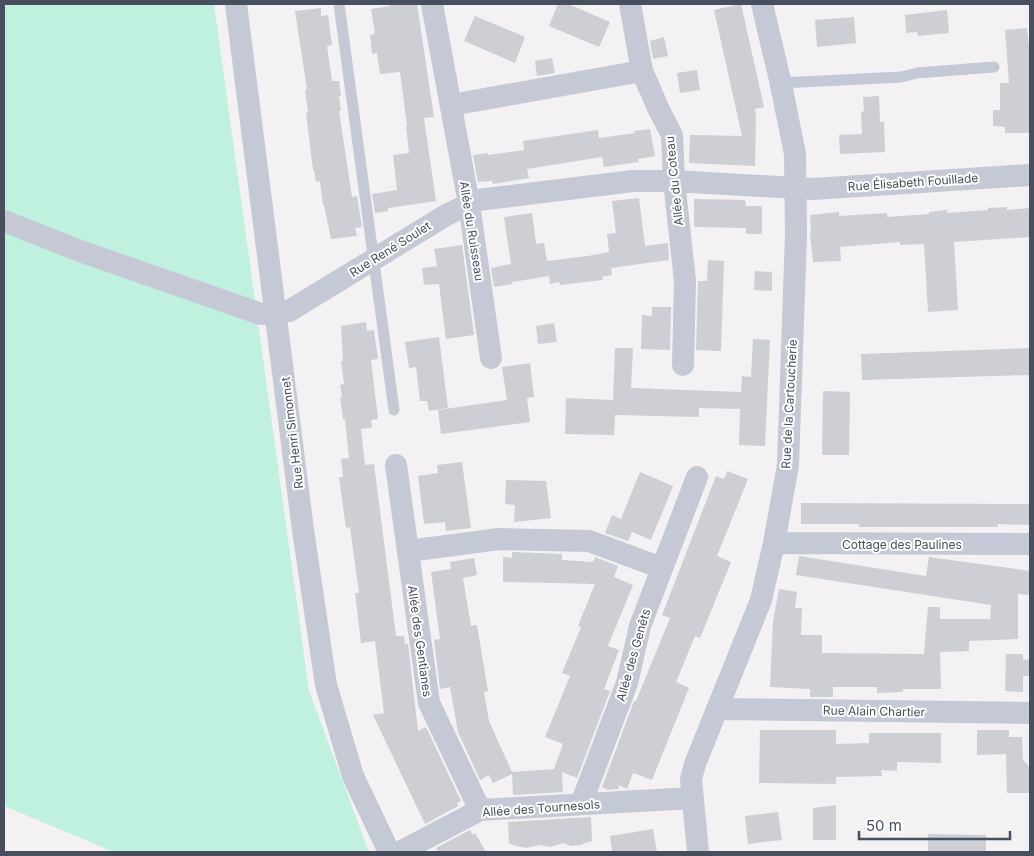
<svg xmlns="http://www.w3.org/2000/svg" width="1034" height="856" font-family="Inter,sans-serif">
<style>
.green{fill:#c0f0de}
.building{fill:#cdcfd5}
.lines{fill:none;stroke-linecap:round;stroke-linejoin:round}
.service{stroke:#c4c9d5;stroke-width:11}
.minor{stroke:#c4c9d5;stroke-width:22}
.labels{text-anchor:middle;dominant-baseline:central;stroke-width:4;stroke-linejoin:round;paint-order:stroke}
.street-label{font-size:12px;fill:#484f5e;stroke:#fff}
</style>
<rect width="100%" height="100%" fill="#f3f1f1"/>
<path class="green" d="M4,4H214L309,691L369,852H114L4,806Z"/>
<path class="building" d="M390,4H417L434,117L424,118L436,201L388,208V211L375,213L372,194L397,190L393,155L409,153L406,126H407L400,72L380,74L377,53L372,54L370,35L375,34L371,9L390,6Z
M558,4H568L610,22L599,47L549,26Z
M741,4L764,107L755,109L756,116L755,166L689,163L690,135L742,136L714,10Z
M321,8V16L328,15L332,45L327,46L332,81H339L341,96H339L341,111H339L352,197L357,196L362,227L355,228L357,236L331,239L324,205H323L320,181L316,182L314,170H313L306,113L308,112L305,90L307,89L295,11Z
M947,10L949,33L918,36L917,32L906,33L905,15Z
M475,16L525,37L515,63L464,41Z
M854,17L856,43L817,47L815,20Z
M1027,28L1030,56V133H1005V127L993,126V110H1000V83H1009L1005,30Z
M664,37L668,56L653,59L650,41Z
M552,58L555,73L537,76L535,61Z
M697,70L700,90L680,93L677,73Z
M879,96L880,122H884L885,152L840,154L839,135L862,134L861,112L864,111L863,97Z
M650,129L655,156L638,159L639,162L604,167L602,157L527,169L529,178L493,184L492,181L478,182L473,155L488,153V155L524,150L523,141L598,130L599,138L635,133L634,131Z
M639,198L645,246L668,243L669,260L611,268L612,275L602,277L603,280L560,285L559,282L550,284L549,276L512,282V284L494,287L491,268L511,264L504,217L532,213L536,244L544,243L547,261L588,256L609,252L607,234L616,233L612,201Z
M694,199L745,200L746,206H762V234H746V228L694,227Z
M1007,207V210L1030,208V237L954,242L958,310L928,312L924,244L900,245V242L840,247L841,261L813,262L810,233H811L810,215L839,212V216L887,213V217L929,214V212L947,210V213L988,210V208Z
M462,245L474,335L446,339L439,284L424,285L422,268L437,266L434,249Z
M708,260L724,261L721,351L696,350L698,281H707Z
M755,271L772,272V291L754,290Z
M652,307H671L670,350L641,349L642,315L652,316Z
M366,322L367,331L374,330L378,359L371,360L378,419L371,420L372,428L361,429L365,465L374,464L396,636H404L405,644H408L418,731L426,727L461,801L457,803L458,806L425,824L373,715L384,713L375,641L361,643L355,593H359L350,527L346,528L339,477H343L341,459L349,458L345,419H343L340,397H342L340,385L344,384L341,361H343L341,326Z
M554,323L557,342L538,344L536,326Z
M439,337L448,408L429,411L427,401H420L416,367L409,368L405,342Z
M753,339L770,340L765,446L739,445L740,409L699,408V417L615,415L614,435L565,434L566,398L613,400L615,348H633L631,388L741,392L742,376L751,377Z
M1030,348V375L862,380L861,354Z
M530,363L534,397L527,398L530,422L441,434L438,410L507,400L502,367Z
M823,391L850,392L849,455H822Z
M462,462L471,528L446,531L445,522L424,524L418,476L438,473L437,465Z
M727,471L748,479L717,556L731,562L700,638L695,636L676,682L689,688L652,780L633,773L627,789L619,785L618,789L608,790L602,787L634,701H636L670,618L662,615L716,476L724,479Z
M640,472L673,486L651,540L632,532L628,541L605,533L612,515L621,519Z
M506,480L546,481L551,518L514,522L515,505L505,504Z
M801,503L1030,504V525L998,524V527H859V524H801Z
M512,552L562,554V560L593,562L595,557L618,566L614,577L633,585L608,646L619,650L604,689L610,691L577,778L562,772L563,792L513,795L512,774L493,783L489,775L480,780L458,732L450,687L440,689L434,640L440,639L431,572L451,569L450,562L474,558L477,575L463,578L471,626L477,625L488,691L484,692L489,721L512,772L555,769H554L563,744L545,737L570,676L562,673L581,627L578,626L595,584L503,582V557L512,558Z
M799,556L926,576L929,557L1030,571V595L1018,594V639L969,641V651L940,652L941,689H903V692L877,693V687H833V697H810V689L770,687L773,621L779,589L797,592L795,608H802L801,635H822V653L924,654L928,607H940V619H990L991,605L796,575Z
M1006,654H1023V660L1030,659V676H1023V692L1005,691Z
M760,730H836V744L869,743V733H941V763L897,762V771L881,770L882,776L836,777V784L759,783Z
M977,730H1009V737H1022L1023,760L1030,767V793H1007L1006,754L977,755Z
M836,805V840H813V808Z
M778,812L782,840L748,844L745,816Z
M591,817L592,841L580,845L571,846L563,843L550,847L539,845L526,848L509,844L508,822Z
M653,829L657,852H612L610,836Z
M470,830L473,835L475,833L486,852H438L436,848Z
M928,834L986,835V852H928Z"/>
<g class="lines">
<path class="service" d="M339,4L394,410
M781,83L901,77L917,73L994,67"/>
<path class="minor" d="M236,4L303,530L326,685L353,776L389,852
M432,4L469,204L491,358
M630,4L642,71L659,110L672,135L674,181L685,281L683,365
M451,105L642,71
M4,221L80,251L261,314L289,311L448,214L478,200L633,181H674L812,189L1030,175
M396,465L429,703L480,810
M774,543L1030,544
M408,551L499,539L589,541L662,568
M717,709L1030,713
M581,804L627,683L640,626L697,477
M400,852L480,810L691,798
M698,852L691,779L695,764L761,600L774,543L788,465L796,234L795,154L780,80L762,4"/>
</g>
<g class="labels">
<g class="street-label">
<text transform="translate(674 181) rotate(-96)">Allée du Coteau</text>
<text transform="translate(913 182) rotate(-4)">Rue Élisabeth Fouillade</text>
<text transform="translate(472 231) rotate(81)">Allée du Ruisseau</text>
<text transform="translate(390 249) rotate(-32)">Rue René Soulet</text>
<text transform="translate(789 404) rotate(-87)">Rue de la Cartoucherie</text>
<text transform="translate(292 433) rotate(-97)">Rue Henri Simonnet</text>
<text x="902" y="544">Cottage des Paulines</text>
<text transform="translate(420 641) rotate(82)">Allée des Gentianes</text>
<text transform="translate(633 655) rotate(-74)">Allée des Genêts</text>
<text transform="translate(874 711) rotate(1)">Rue Alain Chartier</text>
<text transform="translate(541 808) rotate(-4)">Allée des Tournesols</text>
</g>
</g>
<rect width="1034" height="856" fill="none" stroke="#484f5e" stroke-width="10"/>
<path d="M859 831v8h151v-8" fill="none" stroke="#484f5e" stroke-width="2.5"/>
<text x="866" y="831" font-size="15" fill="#484f5e" stroke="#ffffff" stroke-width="4" paint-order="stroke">50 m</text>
</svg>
